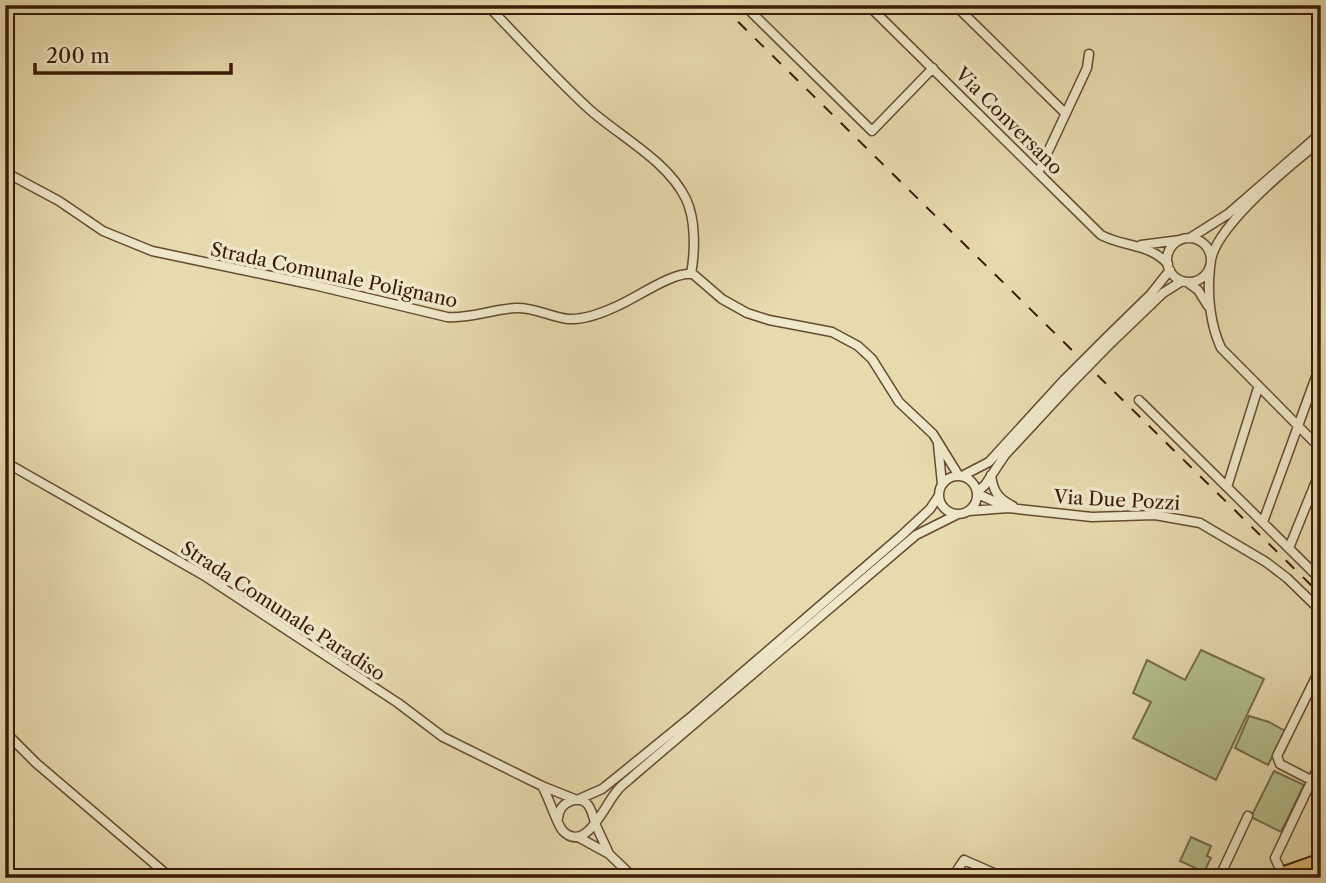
<svg xmlns="http://www.w3.org/2000/svg" width="1326" height="883" font-family="'Libre Caslon Text',serif">
<style>
.green{fill:#b3c08c;stroke:#776d4a;stroke-width:2}
.lines{fill:none;stroke-linecap:round;stroke-linejoin:round}
.minor-casing{stroke:#664a30;stroke-width:11}
.major-casing{stroke:#3b1a07;stroke-width:14}
.minor{stroke:#efe7ca;stroke-width:8}
.major{stroke:#e4bd76;stroke-width:10}
.rail{stroke:#3b1a07;stroke-width:2;stroke-dasharray:12 12;stroke-linecap:butt}
.minor-bridge-casing{stroke:#664a30;stroke-width:11;stroke-linecap:butt}
.minor-bridge{stroke:#efe7ca;stroke-width:8}
.labels{text-anchor:middle;dominant-baseline:central;stroke-width:7;stroke-linejoin:round;paint-order:stroke}
.street-label{font-size:19px;fill:#3b1a07;stroke:#efe7ca}
</style>
<rect width="100%" height="100%" fill="#e7daad"/>
<filter id="stains"><feTurbulence type="fractalNoise" baseFrequency=".00286" numOctaves="4"/><feColorMatrix values="0 0 0 0 .2 0 0 0 0 .09 0 0 0 0 .02 0 0 0 .5 -.17"/></filter>
<radialGradient id="worn" r=".72"><stop offset=".6" stop-color="#630" stop-opacity="0"/><stop offset="1" stop-color="#630" stop-opacity=".3"/></radialGradient>
<path class="green" d="M1201,650L1264,679L1216,780L1133,738L1151,702L1133,693L1147,660L1185,680Z
M1249,716L1269,722L1285,731L1268,765L1235,748Z
M1274,771L1304,785L1281,832L1251,817Z
M1191,837L1211,846L1207,856L1211,858L1204,872L1180,861Z"/>
<g class="lines">
<g class="minor-casing">
<path id="minor" d="M487,5C521,40 553,76 589,109C619,136 668,161 686,199C696,220 695,252 691,274
M744,5L872,131L933,68
M868,5L1101,235C1123,247 1149,243 1168,264
M955,5L1065,113
M5,172L59,201L103,231L152,251L314,285L447,317C471,319 492,309 516,308C534,307 550,317 568,319C583,320 602,313 615,307C635,299 673,271 693,274L722,299L747,313L769,320L832,332L858,346L872,359L899,402L933,434L959,476
M1038,173L1087,68L1089,54
M1190,238L1228,214L1321,133
M1167 260a22 22 0 1 1 44 0a22 22 0 1 1-44 0Z
M1141,245L1180,240
M1211,260C1217,225 1292,163 1321,141
M1210,268C1207,294 1210,324 1221,348L1321,449
M1187,282L1198,290L1208,306
M1107,337L1151,294L1170,270
M1112,342L1163,293L1182,281
M1139,400L1321,580
M938,444L942,484
M5,462L203,575L398,703L443,737L542,786L577,800L602,789L622,773L692,716L901,536L930,509L938,497
M991,475C993,491 998,499 1013,506
M939 495a19 19 0 1 1 38 0a19 19 0 1 1-38 0Z
M962,476L989,462L1064,380
M1227,487L1258,388
M977,492L985,485L1005,455L1069,386
M978,494L1002,505
M969,511L1008,508L1092,517L1155,515L1200,523L1266,562L1287,578L1321,611
M1263,522L1321,363
M1289,548L1321,469
M5,732L36,763L171,878
M1311,780L1280,764L1277,756L1321,667
M542,786C549,797 556,823 563,831C586,854 605,804 617,791C621,785 628,781 633,776L916,535L956,515
M558,818C559,810 562,804 571,801C588,795 592,811 595,823C599,833 605,844 609,854
M578,837L609,854L634,878
M952,878L964,860L1005,878
M1219,878L1248,816
M1284,878L1275,858L1321,761"/>
</g>
<g class="major-casing">
<path id="major" d="M1267,878L1321,859"/>
</g>
<use href="#minor" class="minor"/>
<use href="#major" class="major"/>
<path class="rail" d="M721,5L1321,595"/>
<g class="minor-bridge-casing">
<path id="minor-bridge" d="M1064,380L1107,337
M1069,386L1112,342"/>
</g>
<use href="#minor-bridge" class="minor-bridge"/>
</g>
<g class="labels">
<g class="street-label">
<text transform="translate(1009 121) rotate(45)">Via Conversano</text>
<text transform="translate(334 275) rotate(12)">Strada Comunale Polignano</text>
<text transform="translate(1117 500) rotate(3)">Via Due Pozzi</text>
<text transform="translate(283 611) rotate(33)">Strada Comunale Paradiso</text>
</g>
</g>
<rect width="1326" height="883" fill="none" stroke="#e7daad" stroke-width="28"/>
<rect x="7" y="7" width="1312" height="869" fill="none" stroke="#3b1a07" stroke-width="3.5"/>
<rect x="14" y="14" width="1298" height="855" fill="none" stroke="#3b1a07" stroke-width="2"/>
<path d="M35 63v10h196v-10" fill="none" stroke="#3b1a07" stroke-width="3.5"/>
<text x="46" y="63" font-size="21" fill="#3b1a07" stroke="#efe7ca" stroke-width="5" paint-order="stroke">200 m</text>
<rect width="100%" height="100%" filter="url(#stains)"/>
<rect width="100%" height="100%" fill="url(#worn)"/>
</svg>
